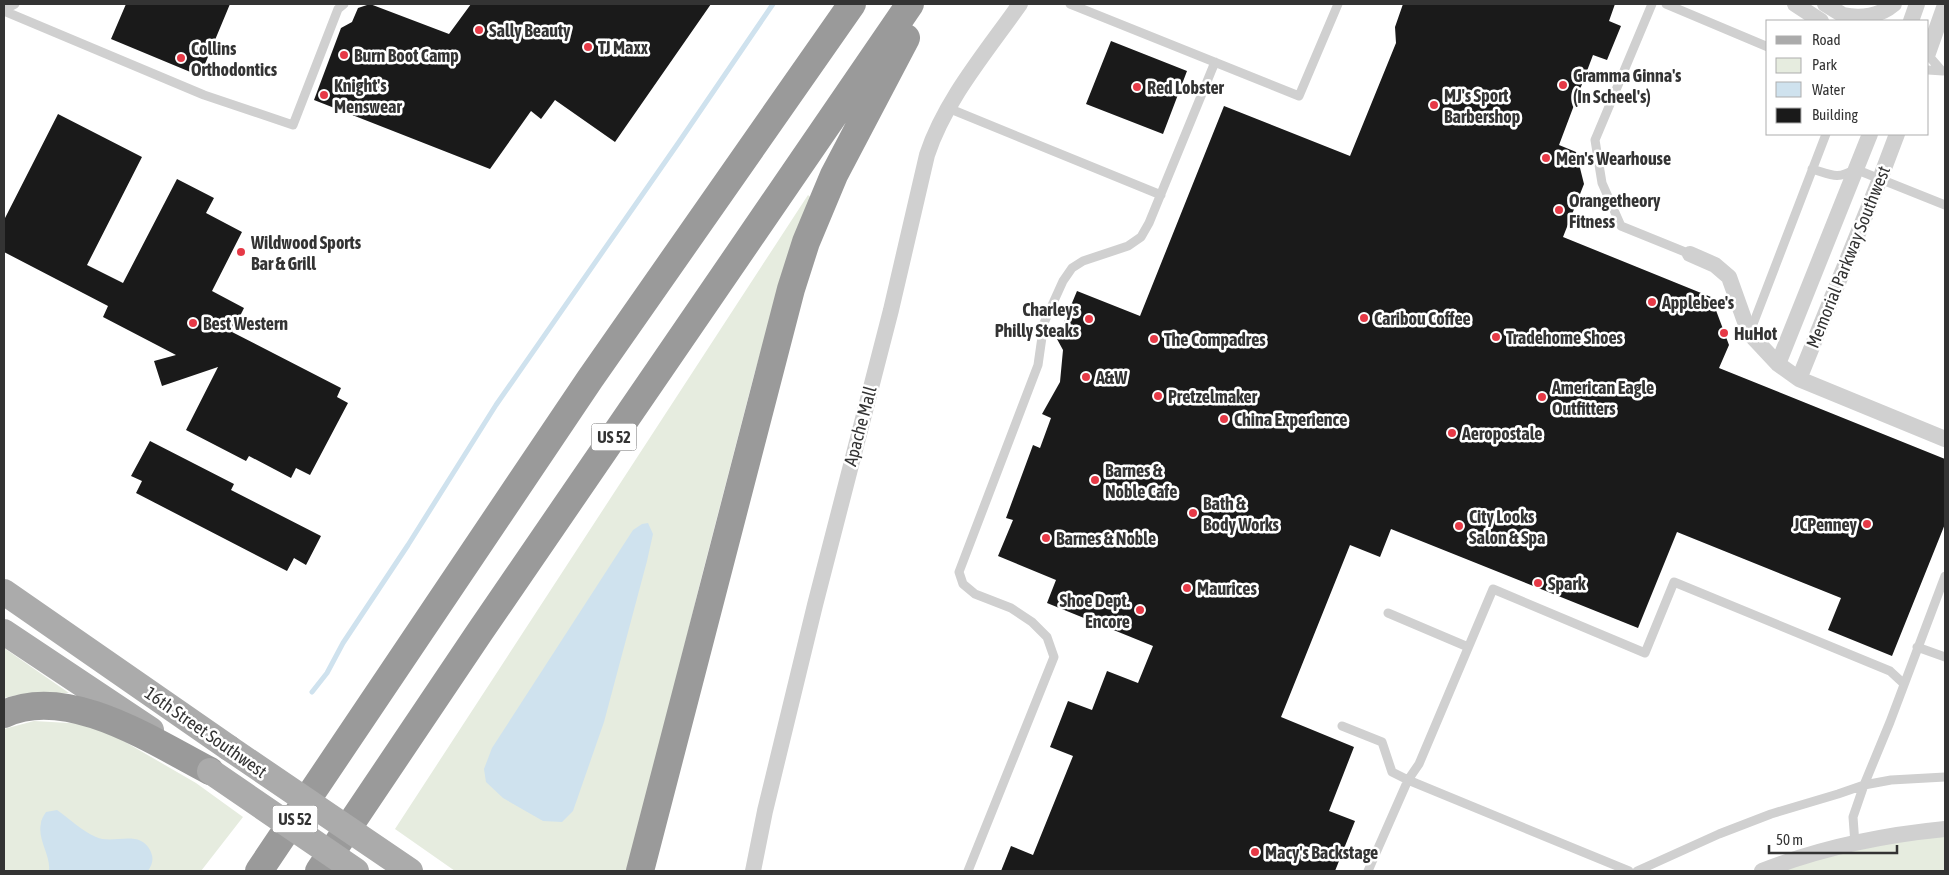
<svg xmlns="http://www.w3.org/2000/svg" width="1949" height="875" font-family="'Asap Condensed',sans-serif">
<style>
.green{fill:#e6ecdf}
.water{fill:#cfe2ee}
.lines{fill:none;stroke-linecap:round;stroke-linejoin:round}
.stream{stroke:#cfe2ee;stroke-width:5}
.building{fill:#1a1a1a}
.service{stroke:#d0d0d0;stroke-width:9}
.minor{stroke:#d0d0d0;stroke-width:16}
.primary{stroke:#ababab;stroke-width:26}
.motorway{stroke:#9a9a9a;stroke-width:28}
.primary-bridge{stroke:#ababab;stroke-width:26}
.poi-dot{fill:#e63946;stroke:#fff;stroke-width:2}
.labels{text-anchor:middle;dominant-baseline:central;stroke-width:5;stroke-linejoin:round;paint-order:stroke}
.shield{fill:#fff;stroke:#707070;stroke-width:1}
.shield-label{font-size:16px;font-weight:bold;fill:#333}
.poi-label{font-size:18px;font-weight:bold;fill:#333;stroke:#fff;text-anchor:start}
.street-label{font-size:18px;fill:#333;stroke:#fff}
</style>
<rect width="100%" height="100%" fill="#fff"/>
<path class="green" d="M808,195L814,200L780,285L754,375L700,583L629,871H455L395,829Z
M4,648L69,693L17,695L4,698Z
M34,721L86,724L120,739L196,783L243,817L201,871H4V729Z
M1945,829V871H1762Z"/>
<path class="water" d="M648,523L653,534L647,561L604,722L573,811L562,822L543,821L503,798L486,782L484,769L492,748L633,530L642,524Z
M57,810C70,819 82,831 96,837C113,845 139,829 150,850C154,858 153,863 148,871H49C51,855 37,840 41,823C41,820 44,815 46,812Z"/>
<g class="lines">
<path class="stream" d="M312,692L327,673L343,643L408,545L496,405L679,142L773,4"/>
</g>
<path class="building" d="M126,4H230L200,76L111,39Z
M370,4L449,34L471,4H711L615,142L555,100L541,119L531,111L490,169L314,100L341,28L352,22L358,8Z
M1403,4H1615L1609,21L1621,26L1607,60L1593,55L1559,145L1576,152L1584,184L1563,237L1711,297L1729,345L1719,368L1945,459V524L1892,656L1828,630L1841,598L1677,532L1638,628L1391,529L1380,557L1350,545L1281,717L1354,747L1329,811L1355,821L1335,871H1001L1011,846L1033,855L1073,756L1050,747L1068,701L1092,710L1107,671L1138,683L1153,646L1047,603L1056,580L998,556L1013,520L1006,518L1033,445L1040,448L1051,418L1042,414L1060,382L1063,350L1057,339L1077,291L1140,316L1224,106L1350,156L1396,43L1395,27Z
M1111,41L1187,71L1163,134L1086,104Z
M58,114L142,157L87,265L123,283L177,179L214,198L206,213L242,232L212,291L244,308L232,332L341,388L337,397L348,403L310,475L296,468L291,478L249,456L246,461L186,430L218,367L162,386L154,361L176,355L103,317L108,306L4,252V220Z
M150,441L234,484L231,490L321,536L306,565L294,558L287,571L136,493L142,481L131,476Z"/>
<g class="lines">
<path class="service" d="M1070,4L1299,96L1338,4
M1652,4L1595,140L1602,183L1621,226L1690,254
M1666,4L1768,47
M4,10L15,4
M4,11L204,95L293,125L338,9L344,4
M1928,55L1941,70
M1928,70L1943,71
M948,108L1161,195
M1812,169C1832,175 1837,180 1855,169L1945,205
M1750,332L1826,134
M1388,613L1468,647
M1917,647L1945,657
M1342,726L1382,742L1392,772L1408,780L1368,871
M1855,844L1853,817L1864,785L1890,722L1945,576
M968,871L1054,657L1047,637L1032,622L1011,608L975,594L963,584L959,572L1038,365L1044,323L1063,281L1072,268L1083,261L1128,246L1141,237L1149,223L1215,62
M1629,871L1408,780L1419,764L1493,589L1645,653L1674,582L1890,671L1903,683
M1637,871L1719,834L1771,814L1838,794L1864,785L1891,780L1945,777"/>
<path class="minor" d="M1795,4L1821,21
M1825,4L1851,20
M1843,15C1861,19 1880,16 1894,4
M1911,21L1917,4
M1928,53L1945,5
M1690,254L1715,265L1729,277L1749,333L1778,364L1799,379L1945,439
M1778,364L1870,134
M1799,379L1880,179L1897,134
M753,871L765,811L815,605L891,310L927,155C945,100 987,51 1020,4
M1762,871C1820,848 1883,835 1945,829"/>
<path class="primary" d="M4,592L229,748
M4,632L151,730"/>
<path class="motorway" d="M4,714C68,684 154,742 210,771
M259,871L590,379L852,4
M319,871L479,633L910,4
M640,871L791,289L806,242L834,175L906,38"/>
<path class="primary-bridge" d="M229,748L410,871
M210,771L356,871"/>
</g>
<g class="poi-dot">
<circle cx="479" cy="30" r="5"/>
<circle cx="588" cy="47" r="5"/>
<circle cx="344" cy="55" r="5"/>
<circle cx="181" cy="58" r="5"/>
<circle cx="1563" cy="85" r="5"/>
<circle cx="1137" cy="87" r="5"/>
<circle cx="324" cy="95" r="5"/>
<circle cx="1434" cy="105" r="5"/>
<circle cx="1546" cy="158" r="5"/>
<circle cx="1559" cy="210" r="5"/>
<circle cx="241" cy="252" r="5"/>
<circle cx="1652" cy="302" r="5"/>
<circle cx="1364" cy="318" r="5"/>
<circle cx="1089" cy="319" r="5"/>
<circle cx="193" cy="323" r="5"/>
<circle cx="1724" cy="333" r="5"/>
<circle cx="1496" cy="337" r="5"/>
<circle cx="1154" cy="339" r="5"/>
<circle cx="1086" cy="377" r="5"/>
<circle cx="1158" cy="396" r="5"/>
<circle cx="1542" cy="397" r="5"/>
<circle cx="1224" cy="419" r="5"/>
<circle cx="1452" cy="433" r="5"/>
<circle cx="1095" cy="480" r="5"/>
<circle cx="1193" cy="513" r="5"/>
<circle cx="1867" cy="524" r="5"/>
<circle cx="1459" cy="526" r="5"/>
<circle cx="1046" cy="538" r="5"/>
<circle cx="1538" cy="583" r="5"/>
<circle cx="1187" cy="588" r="5"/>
<circle cx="1140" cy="610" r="5"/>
<circle cx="1255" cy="852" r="5"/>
</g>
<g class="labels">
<g class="shield">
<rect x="591.5" y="423.5" width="45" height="27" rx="4"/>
<rect x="272.5" y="805.5" width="45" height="27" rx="4"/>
</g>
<g class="shield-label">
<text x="614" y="437">US 52</text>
<text x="295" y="819">US 52</text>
</g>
<g class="poi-label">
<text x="489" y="30">Sally Beauty</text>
<text x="598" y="47">TJ Maxx</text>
<text x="191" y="48">Collins<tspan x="191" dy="21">Orthodontics</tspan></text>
<text x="354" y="55">Burn Boot Camp</text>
<text x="1573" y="75">Gramma Ginna's<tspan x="1573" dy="21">(In Scheel's)</tspan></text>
<text x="334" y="85">Knight's<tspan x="334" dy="21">Menswear</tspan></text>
<text x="1147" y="87">Red Lobster</text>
<text x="1444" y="95">MJ's Sport<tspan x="1444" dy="21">Barbershop</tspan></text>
<text x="1556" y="158">Men's Wearhouse</text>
<text x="1569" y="200">Orangetheory<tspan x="1569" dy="21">Fitness</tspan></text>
<text x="251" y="242">Wildwood Sports<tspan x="251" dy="21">Bar &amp; Grill</tspan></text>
<text x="1662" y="302">Applebee's</text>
<text x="1079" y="309" text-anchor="end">Charleys<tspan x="1079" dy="21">Philly Steaks</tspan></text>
<text x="1374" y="318">Caribou Coffee</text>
<text x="203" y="323">Best Western</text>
<text x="1734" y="333">HuHot</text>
<text x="1506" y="337">Tradehome Shoes</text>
<text x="1164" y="339">The Compadres</text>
<text x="1096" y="377">A&amp;W</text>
<text x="1552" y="387">American Eagle<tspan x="1552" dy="21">Outfitters</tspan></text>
<text x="1168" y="396">Pretzelmaker</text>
<text x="1234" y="419">China Experience</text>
<text x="1462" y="433">Aeropostale</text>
<text x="1105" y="470">Barnes &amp;<tspan x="1105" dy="21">Noble Cafe</tspan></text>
<text x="1203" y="503">Bath &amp;<tspan x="1203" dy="21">Body Works</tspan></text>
<text x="1469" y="516">City Looks<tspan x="1469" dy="21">Salon &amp; Spa</tspan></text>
<text x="1857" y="524" text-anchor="end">JCPenney</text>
<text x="1056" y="538">Barnes &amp; Noble</text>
<text x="1548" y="583">Spark</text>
<text x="1197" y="588">Maurices</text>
<text x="1130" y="600" text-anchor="end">Shoe Dept.<tspan x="1130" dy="21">Encore</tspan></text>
<text x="1265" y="852">Macy's Backstage</text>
</g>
<g class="street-label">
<text transform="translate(1848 257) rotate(-68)">Memorial Parkway Southwest</text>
<text transform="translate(860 426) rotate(-75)">Apache Mall</text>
<text transform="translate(206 732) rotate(35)">16th Street Southwest</text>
</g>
</g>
<rect width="1949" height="875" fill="none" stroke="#333333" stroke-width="10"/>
<rect x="1766" y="20" width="162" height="115" fill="#ffffff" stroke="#adadad"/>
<rect x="1776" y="36" width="25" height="8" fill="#ababab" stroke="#adadad"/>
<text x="1812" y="45" font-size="15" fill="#333333">Road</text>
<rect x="1776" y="58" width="25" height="15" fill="#e6ecdf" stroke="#adadad"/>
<text x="1812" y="70" font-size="15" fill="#333333">Park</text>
<rect x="1776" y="82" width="25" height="15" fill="#cfe2ee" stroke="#adadad"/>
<text x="1812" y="95" font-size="15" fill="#333333">Water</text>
<rect x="1776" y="108" width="25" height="15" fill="#1a1a1a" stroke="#adadad"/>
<text x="1812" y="120" font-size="15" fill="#333333">Building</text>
<path d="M1769 845v8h128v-8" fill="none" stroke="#333333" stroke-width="2.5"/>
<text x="1776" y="845" font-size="15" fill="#333333" stroke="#ffffff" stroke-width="4" paint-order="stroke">50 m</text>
</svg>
